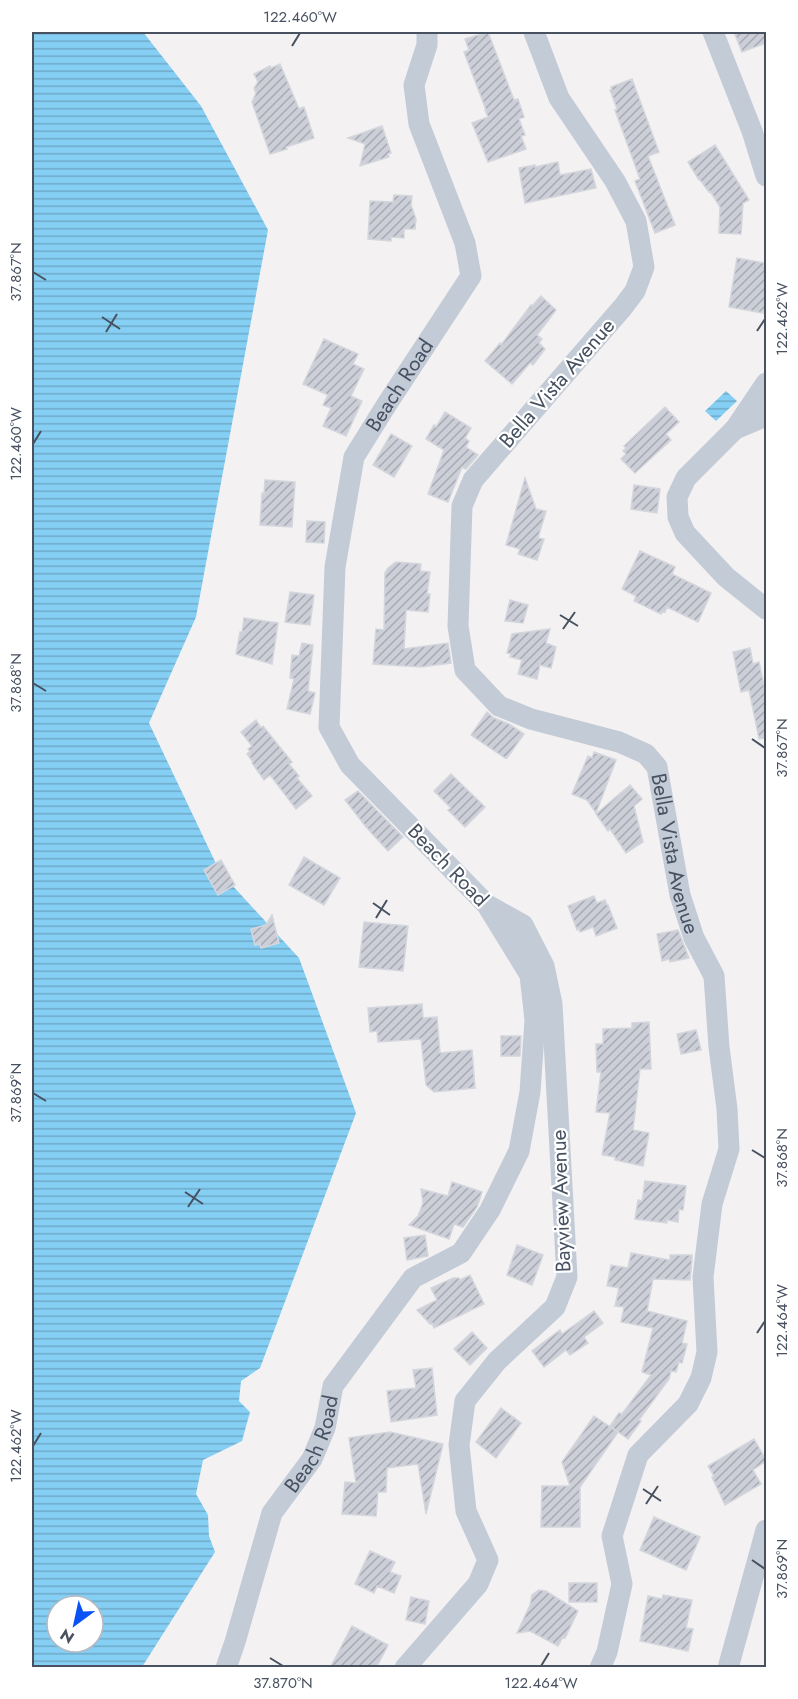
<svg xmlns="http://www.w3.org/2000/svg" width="798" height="1699" font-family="Jost,sans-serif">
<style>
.water{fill:url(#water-rules);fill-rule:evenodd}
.building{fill:url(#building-hatch);stroke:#d4d6dd;stroke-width:1.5}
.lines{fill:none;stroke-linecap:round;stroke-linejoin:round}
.street{stroke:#c3cbd7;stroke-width:21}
.ticks{fill:none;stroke:#475160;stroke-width:2}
.labels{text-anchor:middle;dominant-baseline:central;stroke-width:4.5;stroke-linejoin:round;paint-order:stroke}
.street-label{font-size:21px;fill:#475160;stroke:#fff}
.neatline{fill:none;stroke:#475160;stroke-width:2}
.ticks-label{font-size:15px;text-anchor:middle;fill:#475160}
</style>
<defs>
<pattern id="water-rules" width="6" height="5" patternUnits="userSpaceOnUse" patternTransform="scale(1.5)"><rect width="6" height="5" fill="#85cff4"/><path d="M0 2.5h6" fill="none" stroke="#6faac9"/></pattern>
<pattern id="building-hatch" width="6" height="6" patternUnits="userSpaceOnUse" patternTransform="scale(1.5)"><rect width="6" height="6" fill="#cccfd7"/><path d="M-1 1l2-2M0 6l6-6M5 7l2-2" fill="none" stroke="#a7aab2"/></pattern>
</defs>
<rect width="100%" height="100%" fill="#f3f1f1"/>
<path class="water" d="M32,32H143L201,106L268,230L196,617L149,723L220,872L299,958L356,1113L260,1368L241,1381L239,1401L250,1412L242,1441L203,1460L196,1494L208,1515L209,1536L215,1552L142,1667L32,1668ZM57,1606H93V1642H57Z
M726,391L737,401L716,421L705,411Z"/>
<path class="building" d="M488,32L514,100L518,99L524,117L519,119L525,135L521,136L526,149L488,162L472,123L488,117L485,110H486L464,52L469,50L465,39Z
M734,32H766V43L742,52Z
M280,64L299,109L304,107L314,138L286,147L287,149L270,154L252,102L256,93L254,88L258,82L254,74L270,66L271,68Z
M632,79L659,152L648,156L675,225L655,233L635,181L640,179L615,110L617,109L610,90H612L611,87Z
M382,126L391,153L388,154L389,157L360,166L365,144L348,138Z
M715,145L749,200L743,203L741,234L719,233L720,207L710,191L709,192L700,180H699L688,162Z
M558,162L560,175L591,169L596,188L525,203L519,168L535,165V167Z
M394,195L412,196L411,205L416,219L415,229H404V238L391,237V241L368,239L370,201L393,202Z
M737,258L764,263V267H766V311H763V313L729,307Z
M541,296L556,310L537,335L542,339L539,343L545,349L533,365L530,363L512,384L485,361L500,343L501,345L531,305L532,306Z
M324,339L358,354L353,364L364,369L351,396L362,401L346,436L323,426L331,408L323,405L328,395L303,384Z
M665,407L679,422L666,434L671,440L635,473L621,459L626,454L623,451L626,448L624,446Z
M445,412L471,428L465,438L469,441L466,447L478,455L466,469L462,467L448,502L428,494L444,450L426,439L434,425L436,427Z
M391,434L412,446L394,477L373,465Z
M525,478L536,509L546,511L538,538L544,539L537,560L518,554L520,549L506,545Z
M265,480L295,482L292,527L260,525L262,493L264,494Z
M634,485L660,489L657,513L631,509Z
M307,521L325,522L324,543L306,542Z
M640,551L675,567L672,574L711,593L698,622L667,607L665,612L663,611L661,614L634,601L636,596L622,589Z
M396,562L421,564L420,571L430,572L427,594H430L428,612L406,610L404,649L448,643L451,663L421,667L373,664L376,629L384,630L385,573L388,568Z
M290,592L314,595L310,625L285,622Z
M510,600L528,605L523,623L505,621Z
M244,618L278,623L272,664L236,654L240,632H242Z
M550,629L546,643L556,647L551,668L540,665L537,679L518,674L522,660L510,657L511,654L507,653L512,634Z
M302,643L313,645L308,691L315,693L310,714L287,709L294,679L290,678L292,655L299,656Z
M750,648L753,664L759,662L766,694V738L759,739L749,690L741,692L733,652Z
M487,712L494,718L509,724L524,734L507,758L506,757L505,758L471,735Z
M256,720L261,728L263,726L292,762L289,764L299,776L297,778L312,796L296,809L270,775L264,780L252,763L253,762L247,754L250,751L248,749L252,746L241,732Z
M594,752L616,760L596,813L587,800L572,794L588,756L592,758Z
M451,774L485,807L465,827L448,810L451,808L434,791Z
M630,785L642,799L634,806L643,842L626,853L610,829L608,831L596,814Z
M358,791L403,837L388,851L366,827L345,800Z
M304,857L340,878L324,905L289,885Z
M221,860L235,885L218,895L204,870Z
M594,896L597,903L605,900L607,905H608L617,928L596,936L593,927L580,932L579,929L577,930L568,906Z
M272,915L279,943L261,948L260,944L255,945L251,929L266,925Z
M364,922L408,926L403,971L359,967Z
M678,930L689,958L670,962L669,959L662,961L657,934Z
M422,1004L423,1018L437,1017L440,1053L472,1050L475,1088L434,1092L426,1085L421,1039L378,1042L377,1031L370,1032L368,1008Z
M649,1022L651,1069H640L633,1130L649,1133L643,1166L615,1160V1157L602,1155L610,1113L596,1112L601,1072H597L596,1044H603V1029L632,1028V1023Z
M696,1030L701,1050L681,1054L677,1034Z
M501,1036H521L520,1056H501Z
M645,1181L686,1186L683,1210L679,1209L678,1222L667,1220V1223L635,1219L638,1200L642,1201Z
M452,1182L482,1192L477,1207L463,1227L454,1224L449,1239L409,1225L418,1216L423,1203L421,1189L448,1196Z
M425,1235L428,1256L407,1260L404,1238Z
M517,1245L543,1255L532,1285L507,1275Z
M631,1253L670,1260V1255H692V1260L690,1280L653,1279L647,1311L687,1321L682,1343L687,1344L682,1363L679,1362L676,1372L671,1371L669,1379L639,1420L641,1421L628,1439L610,1426L619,1413L622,1414L651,1375L642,1372L653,1328L621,1322L624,1307L615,1306L619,1288L607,1286L611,1265L628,1268Z
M470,1275L484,1304L434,1328L432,1323L430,1324L417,1310L437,1300L431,1288L453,1278H459L460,1280Z
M594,1311L603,1323L584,1337L588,1343L570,1355L566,1350L544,1367L532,1351L560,1330L562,1334Z
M472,1332L487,1348L470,1365L454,1349Z
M432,1368L437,1415L391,1422L387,1391L416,1388L413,1370Z
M501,1408L521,1423L496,1458L476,1442Z
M594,1416L618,1432L580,1487V1527H541L542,1486H570L562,1462Z
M390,1432L443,1444L426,1514L418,1464L387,1468L386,1492H378L376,1516L342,1514L345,1482L356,1483L349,1438Z
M754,1439L766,1460V1461L753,1470L761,1484L725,1505L712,1477L714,1476L708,1466Z
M654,1517L700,1537L686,1570L640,1550Z
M370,1551L395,1562L390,1572L401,1576L394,1593L377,1586L374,1593L355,1584Z
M569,1583H597V1602H569Z
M539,1590L546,1591L578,1611L565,1638L563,1637L558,1646L530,1631L517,1633L530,1605L532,1595Z
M663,1595L692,1600L686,1628L693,1629L688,1651L640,1641L648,1596L662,1599Z
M411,1597L429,1601L425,1624L406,1620Z
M352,1626L388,1645L376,1668H330Z"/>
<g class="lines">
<g class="street">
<path id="s1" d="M534,32L559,98L615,181L636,221L644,267L635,291L623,307L473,480L462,506L458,626L465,670L499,706L531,719L619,742L646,754L657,767L680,895L694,938L714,976L719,1047L727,1109L729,1149L712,1204L703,1277L707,1352L701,1378L688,1404L638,1455L612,1536L622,1584L607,1652L600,1668"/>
<path d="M713,32L752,131L766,176"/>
<path d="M766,416L735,429L686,478L677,497L678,517L685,533L726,577L766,609"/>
<path d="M735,429L766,383"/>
<path id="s2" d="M226,1668L235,1642L272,1513L312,1459L325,1428L333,1386L413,1278L461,1253L490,1210L519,1151L530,1092L535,1020L530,975L487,905L350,765L329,727L335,567L354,457L387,404L471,276L465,243L419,124L414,85L427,45V32"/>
<path d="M405,1668L478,1584L488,1560L466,1511L459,1445L465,1401L497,1361L555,1307L567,1277L552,1004L544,966L523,925L489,906"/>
<path d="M728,1668L766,1530"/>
</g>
</g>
<path class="ticks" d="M292,46L300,33M33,272L46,280M102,317L120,329M757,331L765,319M106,332L117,314M33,444L41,431M560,615L578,626M563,629L575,612M33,683L46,691M752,739L765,748M373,903L390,915M376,918L387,900M33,1093L46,1101M752,1150L765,1158M185,1192L203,1204M188,1207L200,1189M757,1333L765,1321M33,1446L41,1433M643,1489L661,1501M646,1504L658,1486M752,1560L765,1569M270,1658L283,1666M541,1666L549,1653"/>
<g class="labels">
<g class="street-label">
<text transform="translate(557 383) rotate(-49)">Bella Vista Avenue</text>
<text stroke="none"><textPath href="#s2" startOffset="1467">Beach Road</textPath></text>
<text stroke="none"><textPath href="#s1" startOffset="1040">Bella Vista Avenue</textPath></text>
<text transform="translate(448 865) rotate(46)">Beach Road</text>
<text transform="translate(561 1201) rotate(-92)">Bayview Avenue</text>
<text stroke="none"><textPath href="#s2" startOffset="243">Beach Road</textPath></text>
</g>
</g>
<rect width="798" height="1699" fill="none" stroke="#ffffff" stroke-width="66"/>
<g transform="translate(75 1624) rotate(213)"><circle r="28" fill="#ffffff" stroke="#b5b9bf" stroke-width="1.5"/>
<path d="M0-4.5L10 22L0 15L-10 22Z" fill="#0852f6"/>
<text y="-9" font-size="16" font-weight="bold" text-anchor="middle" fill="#475160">N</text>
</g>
<rect x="33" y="33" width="732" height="1633" class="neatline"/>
<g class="ticks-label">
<text x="300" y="22">122.460°W</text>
<text transform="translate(16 272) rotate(-90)" y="5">37.867°N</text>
<text transform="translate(782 319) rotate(-90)" y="5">122.462°W</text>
<text transform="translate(16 444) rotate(-90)" y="5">122.460°W</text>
<text transform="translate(16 683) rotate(-90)" y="5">37.868°N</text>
<text transform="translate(782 748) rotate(-90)" y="5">37.867°N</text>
<text transform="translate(16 1093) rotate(-90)" y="5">37.869°N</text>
<text transform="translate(782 1158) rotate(-90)" y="5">37.868°N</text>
<text transform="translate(782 1321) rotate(-90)" y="5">122.464°W</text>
<text transform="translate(16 1446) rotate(-90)" y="5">122.462°W</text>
<text transform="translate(782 1569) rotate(-90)" y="5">37.869°N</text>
<text x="283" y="1688">37.870°N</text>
<text x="541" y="1688">122.464°W</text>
</g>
</svg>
